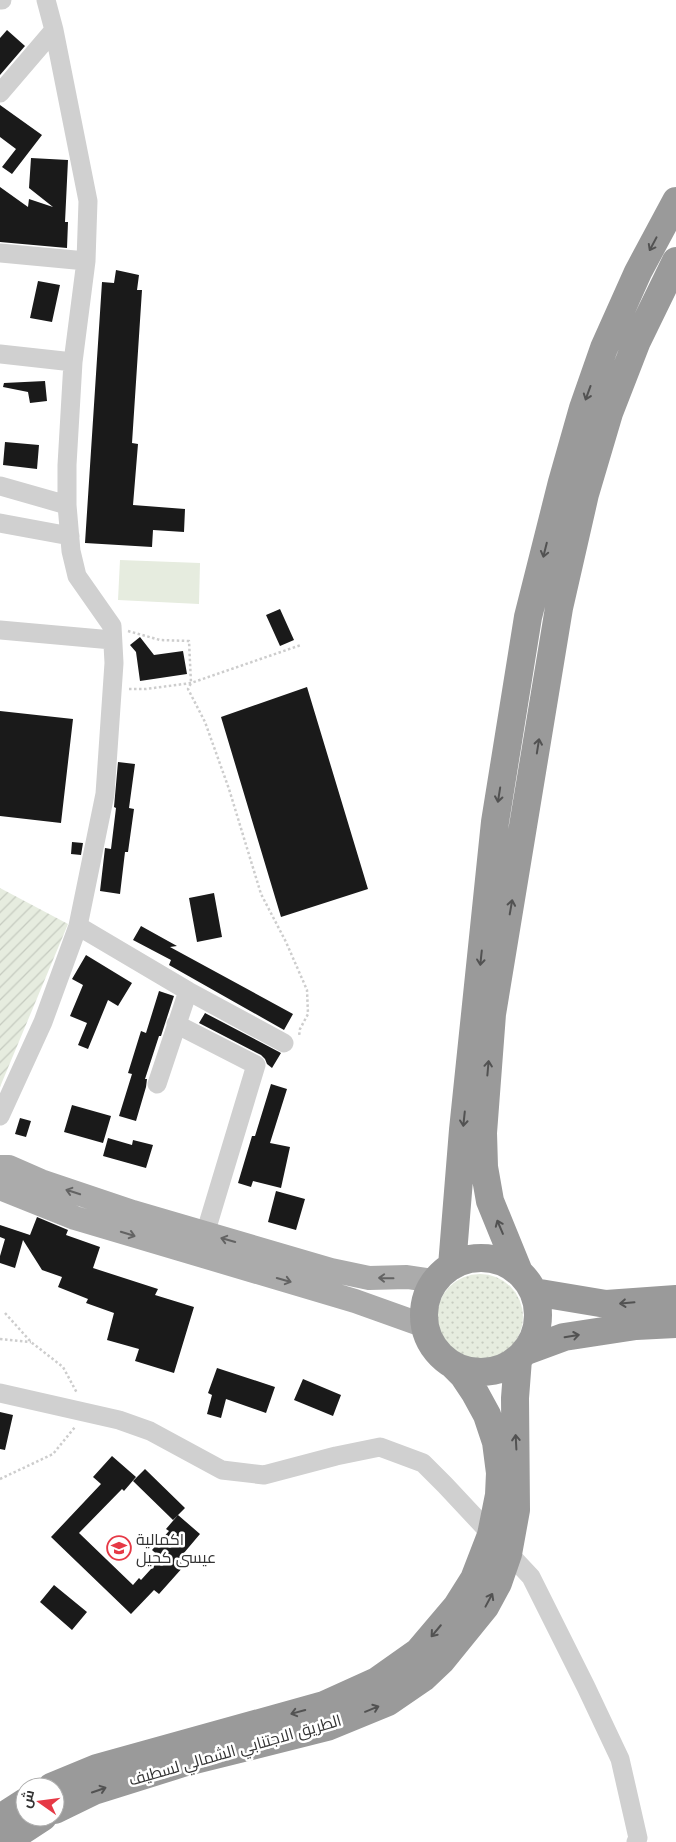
<svg xmlns="http://www.w3.org/2000/svg" width="676" height="1842" font-family="'DM Sans',Cairo,sans-serif">
<style>
.grass{fill:url(#grass-dots)}
.garden{fill:url(#garden-furrows)}
.pitch{fill:#e6ecdf}
.building{fill:#1a1a1a}
.lines{fill:none;stroke-linecap:round;stroke-linejoin:round}
.path{stroke:#cdcdcd;stroke-width:2.5;stroke-dasharray:2.5 2.5;stroke-linecap:butt}
.minor{stroke:#d0d0d0;stroke-width:19}
.major{stroke:#ababab;stroke-width:24}
.highway{stroke:#9a9a9a;stroke-width:28}
.oneway{stroke:#525252}
.oneway2{stroke:#636363}
.labels{text-anchor:middle;dominant-baseline:central;stroke-width:5;stroke-linejoin:round;paint-order:stroke}
.poi-label{font-size:16px;fill:#333;stroke:#fff;text-anchor:start}
.street-label{font-size:16px;fill:#333;stroke:#fff}
</style>
<defs>
<pattern id="grass-dots" width="8" height="8" patternUnits="userSpaceOnUse" patternTransform="scale(1.25)"><rect width="8" height="8" fill="#e6ecdf"/><path d="M2 2h.1M6 6h.1" fill="none" stroke="#c6cbc0" stroke-width="1.8" stroke-linecap="round"/></pattern>
<pattern id="garden-furrows" width="10" height="10" patternUnits="userSpaceOnUse" patternTransform="scale(1.25)"><rect width="10" height="10" fill="#e6ecdf"/><path d="M-1 1l2-2M0 10L10 0M9 11l2-2" fill="none" stroke="#c6cbc0"/></pattern>
</defs>
<rect width="100%" height="100%" fill="#fff"/>
<path class="grass" d="M437 1317a43 43 0 1 1 86 0a43 43 0 1 1-86 0Z"/>
<path class="garden" d="M0,888L68,924L0,1087Z"/>
<path class="pitch" d="M120,560L200,563L199,604L118,600Z"/>
<path class="building" d="M7,30L25,46L0,75V38Z
M0,105L42,135L12,174L2,167L16,149L0,137Z
M31,158L68,160L65,222H68L67,248L0,242V187L28,207L29,199L53,207L29,188Z
M116,270L139,275L137,290H142L132,443L138,444L133,505L185,509L184,532L153,530L152,547L85,543L102,282L114,283Z
M38,281L60,285L52,322L30,318Z
M45,381L47,401L30,403L28,392L3,387L4,383Z
M5,442L39,445L37,469L3,465Z
M280,609L294,640L280,646L266,615Z
M140,637L154,655L183,651L187,674L140,681L136,652L130,645Z
M307,687L368,889L281,917L221,717Z
M0,711L73,719L61,823L0,816Z
M118,762L135,764L129,808L134,809L128,852H125L120,894L100,891L105,848L111,849L116,808L114,807Z
M72,842L83,843L81,855L71,854Z
M214,893L222,937L197,942L189,898Z
M141,926L177,946L170,947L293,1014L284,1030L169,965L171,960L133,940Z
M86,955L132,983L118,1006L108,1000L88,1049L78,1045L87,1023L70,1016L83,985L72,979Z
M159,991L174,996L161,1036H159L145,1079H147L146,1087L136,1121L119,1116L132,1074L128,1073L141,1031L146,1033Z
M205,1013L281,1053L272,1068L267,1064L265,1059L261,1055L199,1023Z
M271,1084L287,1089L270,1143L290,1147L281,1188L253,1181L251,1187L238,1183L252,1136H255Z
M72,1105L111,1116L103,1143L64,1132Z
M20,1118L31,1121L26,1137L15,1134Z
M108,1138L132,1145L133,1140L153,1145L146,1168L103,1156Z
M276,1191L305,1199L296,1230L268,1222Z
M37,1217L68,1230L66,1235L100,1247L93,1268L158,1289L155,1295L194,1307L174,1373L135,1361L139,1349L107,1340L114,1313L86,1303L88,1299L58,1287L62,1277L42,1270L23,1240L15,1268L0,1263V1256L5,1239L0,1237V1225L30,1235Z
M217,1368L275,1387L266,1413L226,1399L221,1418L207,1414L212,1395L208,1393Z
M303,1379L341,1395L333,1416L294,1400Z
M0,1412L13,1415L5,1450L0,1449Z
M112,1456L136,1477L124,1491L122,1489L79,1533L133,1585L139,1578L141,1580L161,1558L152,1550L169,1531L166,1529L178,1515L200,1534L178,1560L184,1566L159,1594L154,1590L131,1614L51,1537L101,1484L93,1477Z
M145,1469L185,1508L173,1520L133,1481Z
M54,1585L87,1612L72,1630L40,1602Z"/>
<g class="lines">
<path class="path" d="M128,631L160,640L189,641L191,683L188,689L205,722L229,789L261,894L286,942L307,990L308,1014L300,1029L299,1036
M129,689H146L191,683L301,645
M5,1313L31,1342L63,1367L77,1393
M0,1339L31,1342
M0,1479L53,1454L75,1427"/>
<path class="minor" d="M0,0H2
M0,93L54,30
M0,253L86,261
M0,354L73,362
M0,486L67,505
M0,523L70,536
M0,630L112,640
M78,926L188,991L157,1084
M188,991L284,1043
M176,1024L256,1065L205,1234
M0,1116L43,1022L78,926L105,794L114,663L112,626L77,576L71,551L67,505V465L73,362L86,261L88,201L54,30L46,0
M0,1393L119,1420L150,1431L222,1470L264,1475L336,1456L380,1447L423,1463L445,1485L531,1577L586,1687L620,1759L638,1838L636,1842"/>
<path class="major" d="M0,1167H9L41,1181L133,1212L331,1270L369,1278L407,1277L434,1281
M0,1188L75,1218L355,1301L425,1326"/>
<path class="highway" d="M424 1315a57 57 0 1 1 114 0a57 57 0 1 1-114 0Z
M452,1266L463,1130L495,822L528,617L562,482L583,408L604,348L638,272L676,201
M519,1272L490,1201L484,1167L483,1133L492,1014L559,608L585,494L609,413L637,341L676,261
M534,1292L606,1304L676,1299
M526,1351L564,1337L636,1326L676,1324
M51,1787L97,1768L324,1705L377,1681L418,1652L457,1606L474,1579L491,1535L499,1495L500,1473L496,1442L487,1415L475,1393L463,1375L454,1366
M55,1810L94,1791L183,1763L327,1727L388,1702L423,1678L442,1660L485,1607L498,1583L508,1554L516,1510L515,1398L518,1359
M0,1818L25,1802
M5,1842L43,1817"/>
</g>
<defs><path id="oneway-shaft" d="M-6 0H5M1.5-3L5.5 0L1.5 3" fill="none" stroke-width="1.6" stroke-linecap="round" stroke-linejoin="round" transform="scale(1.25)"/></defs>
<g class="oneway">
<use href="#oneway-shaft" transform="translate(653 244) rotate(118)"/>
<use href="#oneway-shaft" transform="translate(588 393) rotate(110)"/>
<use href="#oneway-shaft" transform="translate(545 550) rotate(104)"/>
<use href="#oneway-shaft" transform="translate(538 746) rotate(-81)"/>
<use href="#oneway-shaft" transform="translate(499 795) rotate(99)"/>
<use href="#oneway-shaft" transform="translate(511 907) rotate(-80)"/>
<use href="#oneway-shaft" transform="translate(481 958) rotate(96)"/>
<use href="#oneway-shaft" transform="translate(488 1068) rotate(-85)"/>
<use href="#oneway-shaft" transform="translate(464 1119) rotate(96)"/>
<use href="#oneway-shaft" transform="translate(500 1227) rotate(-113)"/>
<use href="#oneway-shaft" transform="translate(627 1303) rotate(175)"/>
<use href="#oneway-shaft" transform="translate(572 1336) rotate(-9)"/>
<use href="#oneway-shaft" transform="translate(516 1442) rotate(-93)"/>
<use href="#oneway-shaft" transform="translate(489 1600) rotate(-62)"/>
<use href="#oneway-shaft" transform="translate(436 1631) rotate(130)"/>
<use href="#oneway-shaft" transform="translate(372 1709) rotate(-22)"/>
<use href="#oneway-shaft" transform="translate(298 1712) rotate(165)"/>
<use href="#oneway-shaft" transform="translate(99 1790) rotate(-19)"/>
</g>
<g class="oneway2">
<use href="#oneway-shaft" transform="translate(73 1192) rotate(-162)"/>
<use href="#oneway-shaft" transform="translate(128 1234) rotate(17)"/>
<use href="#oneway-shaft" transform="translate(228 1240) rotate(-164)"/>
<use href="#oneway-shaft" transform="translate(386 1278) rotate(-179)"/>
<use href="#oneway-shaft" transform="translate(284 1280) rotate(16)"/>
</g>
<defs>
<g id="school-ring" transform="scale(1.25)"><circle r="9.5" fill="#fff" stroke="#e63946" stroke-width="1.5"/><path d="M0-5L7-2L0 1L-7-2ZM-4 1L0 2.5L4 1V4Q0 6-4 4Z" fill="#e63946"/></g>
</defs>
<g fill-rule="evenodd">
<use href="#school-ring" x="119" y="1548"/>
</g>
<g class="labels">
<g class="poi-label">
<text x="136" y="1539">اكمالية<tspan x="136" dy="18">عيسى كحيل</tspan></text>
</g>
<g class="street-label">
<text transform="translate(235 1750) rotate(-16)">الطريق الاجتنابي الشمالي لسطيف</text>
</g>
</g>
<g transform="translate(40 1802) rotate(284)"><circle r="24" fill="#ffffff" stroke="#adadad"/>
<path d="M0-4L9 19L0 12L-9 19Z" fill="#e63946"/>
<text y="-8" font-size="14" font-weight="bold" text-anchor="middle" fill="#333333">ش</text>
</g>
</svg>
